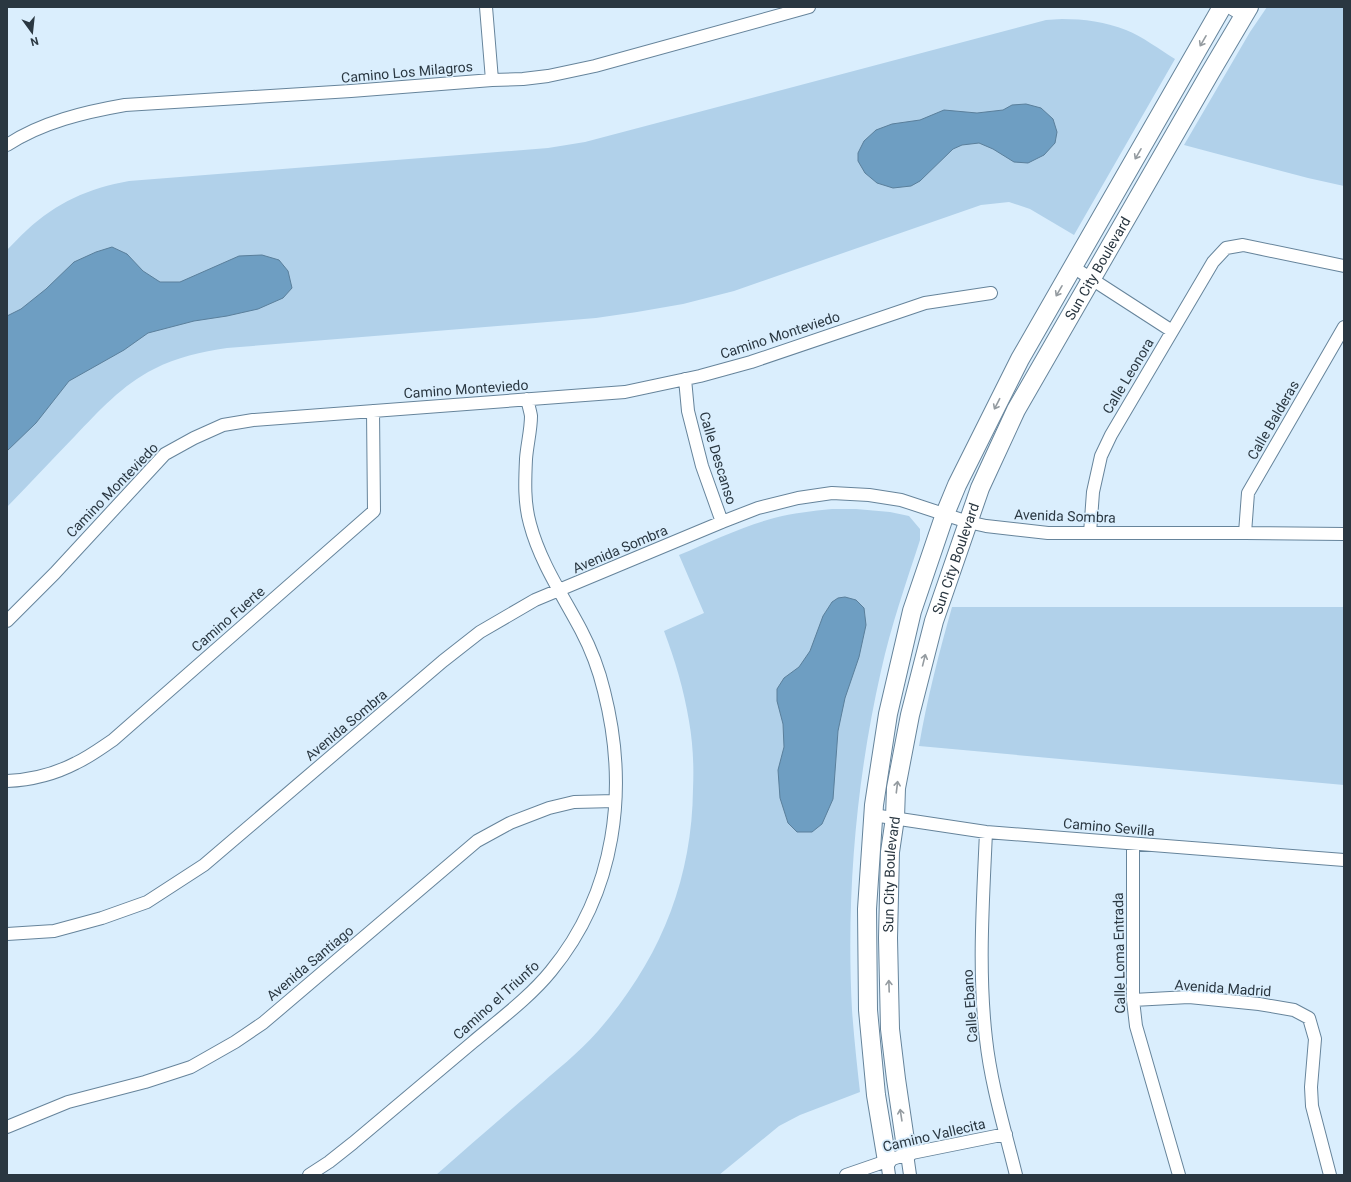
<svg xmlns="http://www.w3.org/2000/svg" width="1351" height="1182" font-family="Roboto,sans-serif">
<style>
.green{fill:#b1d1ea}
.water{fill:#6e9ec2;stroke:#5a7f9b}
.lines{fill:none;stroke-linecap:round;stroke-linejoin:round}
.street-casing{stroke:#66849b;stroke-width:14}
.secondary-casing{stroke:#66849b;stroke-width:20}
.street{stroke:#fff;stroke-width:12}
.secondary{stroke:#fff;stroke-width:18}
.oneway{stroke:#949ba0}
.labels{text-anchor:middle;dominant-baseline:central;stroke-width:3.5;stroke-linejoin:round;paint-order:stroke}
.street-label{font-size:14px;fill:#2a3741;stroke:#daeefd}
</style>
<rect width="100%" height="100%" fill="#daeefd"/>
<path class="green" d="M1267,7H1344V186L1308,178L1184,145L1250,32Z
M1062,19C1084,19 1106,22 1126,30C1143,37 1159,49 1175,59L1074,235L1030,209L1009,202L981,205L734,291L683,304L637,312L596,318L227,348C201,352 177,357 154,369C122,385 99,411 75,436C52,460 30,483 7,507V250C14,243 20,236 27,230C56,203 89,188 129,181L548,148L585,142L1046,20Z
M832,509H856L890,512L909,516L920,529V540C906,583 891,626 881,671C856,781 846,897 852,1010C854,1038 857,1065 860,1092L800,1115L779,1126L719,1175H436C468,1147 501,1118 534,1090C555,1071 579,1053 598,1031C659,961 692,882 693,789C694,766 693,744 689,721C684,690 675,660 664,631L704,613L679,555C710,542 741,527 774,518C793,513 812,511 832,509Z
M952,607H1344V785L919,746C927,699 939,653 952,607Z"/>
<path class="water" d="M1026,104L1041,108L1053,119L1057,132L1055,143L1044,155L1028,163L1014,162L993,149L979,143L962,145L953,149L920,181L911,186L893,188L877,183L865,173L858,161V153L864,141L876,130L892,124L920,120L944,110L977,113L1003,110L1012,105Z
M112,247L127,254L143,271L160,282H180L239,256L262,255L279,260L288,271L292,288L283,298L258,309L227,316L194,321L148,333L124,350L69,381L36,423L7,451V316L21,309L46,289L74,262L96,252Z
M845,597L856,600L864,608L866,625L859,657L845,698L838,731L833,799L822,824L812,832H797L788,823L780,798L778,770L784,747L783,724L777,701V689L784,678L799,667L810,651L823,616L832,602L838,598Z"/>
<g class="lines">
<g class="street-casing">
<path id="street" d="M486,7L492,80
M1229,7L1244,16
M7,145C42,122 85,112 125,105L351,91L492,80L523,79L548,76L595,66L809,7
M1073,267L1172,331
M685,379L688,411L702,466L722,522
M1090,533L1093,492L1101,456L1111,435L1213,262L1226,248L1243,245L1344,266
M1245,533L1248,493L1344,327
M7,621L55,573L165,454L194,438L223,425L253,420L625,392L700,376L751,362L925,303L991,293
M7,781C30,780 55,774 76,763C89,757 101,748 113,740L374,511L373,411
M873,815L986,832L1344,860
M986,832C983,901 978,970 986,1039C991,1085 1005,1130 1016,1175
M1133,844V1000L1136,1026L1179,1175
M7,934L54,931L102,918L147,902L204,865L443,661L480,632L535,600L722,522L758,508L798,498L832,493L869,495L901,500L968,522L986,526L1048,533H1245L1344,534
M1133,1000L1189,997L1259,1004L1294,1010L1309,1018L1315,1039L1311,1087L1312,1106L1330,1175
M7,1127L68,1102L145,1082L191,1067L235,1042L263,1023L477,841L510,823L549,808L574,802L615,801
M907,1154L910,1175
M887,1161L889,1175
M309,1175L329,1162L353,1143C393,1109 433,1076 473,1042C499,1020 530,997 551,971C616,892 629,789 604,691C599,670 591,649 581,630C563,596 540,562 530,524C524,503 525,481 526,459C527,445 531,430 531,416C530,410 528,404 527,399
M846,1175L907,1154L1006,1134"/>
</g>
<g class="secondary-casing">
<g id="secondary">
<path id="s1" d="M907,1154L896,1079L890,1029L888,938L890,852L895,818L896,788L910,715L934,621L980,488L1016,410L1210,73L1249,7"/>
<path d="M887,1161L876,1095L868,1010L867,909L874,805L888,714L912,611L945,514L957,485L1020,359L1222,7"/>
</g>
</g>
<use href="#street" class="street"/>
<use href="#secondary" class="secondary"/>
</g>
<defs><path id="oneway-shaft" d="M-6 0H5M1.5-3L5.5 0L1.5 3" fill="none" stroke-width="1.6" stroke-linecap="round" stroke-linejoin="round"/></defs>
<g class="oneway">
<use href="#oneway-shaft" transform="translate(1203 41) rotate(120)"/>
<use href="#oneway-shaft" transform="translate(1138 154) rotate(120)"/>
<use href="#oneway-shaft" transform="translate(1059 291) rotate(120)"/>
<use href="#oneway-shaft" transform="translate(997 404) rotate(117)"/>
<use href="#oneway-shaft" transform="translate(924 660) rotate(-76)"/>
<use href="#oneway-shaft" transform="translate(897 787) rotate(-83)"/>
<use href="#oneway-shaft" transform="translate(889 986) rotate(-92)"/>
<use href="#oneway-shaft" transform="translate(901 1115) rotate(-99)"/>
</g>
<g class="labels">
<g class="street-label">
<text transform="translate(407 72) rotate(-5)">Camino Los Milagros</text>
<text stroke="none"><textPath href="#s1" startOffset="929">Sun City Boulevard</textPath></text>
<text transform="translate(780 335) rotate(-18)">Camino Monteviedo</text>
<text transform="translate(1128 376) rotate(-59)">Calle Leonora</text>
<text transform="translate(466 389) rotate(-4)">Camino Monteviedo</text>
<text transform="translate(1273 420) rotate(-60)">Calle Balderas</text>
<text transform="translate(718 458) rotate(73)">Calle Descanso</text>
<text transform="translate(112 490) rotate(-46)">Camino Monteviedo</text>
<text transform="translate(1065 516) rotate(2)">Avenida Sombra</text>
<text transform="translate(620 549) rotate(-23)">Avenida Sombra</text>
<text stroke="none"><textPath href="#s1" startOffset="605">Sun City Boulevard</textPath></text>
<text transform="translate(228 619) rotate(-41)">Camino Fuerte</text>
<text transform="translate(346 725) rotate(-40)">Avenida Sombra</text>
<text transform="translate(1109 827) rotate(5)">Camino Sevilla</text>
<text stroke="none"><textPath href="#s1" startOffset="281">Sun City Boulevard</textPath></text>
<text transform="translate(1119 953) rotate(-91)">Calle Loma Entrada</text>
<text transform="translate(310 963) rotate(-40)">Avenida Santiago</text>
<text transform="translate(1223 988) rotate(4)">Avenida Madrid</text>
<text transform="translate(496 1000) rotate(-42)">Camino el Triunfo</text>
<text transform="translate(970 1006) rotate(-94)">Calle Ebano</text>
<text transform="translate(934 1135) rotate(-13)">Camino Vallecita</text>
</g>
</g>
<rect width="1351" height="1182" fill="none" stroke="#2a3741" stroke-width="16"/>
<g transform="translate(32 32) rotate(165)" stroke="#daeefd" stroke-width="3" paint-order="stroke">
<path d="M0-3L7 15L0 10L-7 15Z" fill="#2a3741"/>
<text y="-6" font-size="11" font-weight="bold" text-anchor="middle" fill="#2a3741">N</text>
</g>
</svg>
